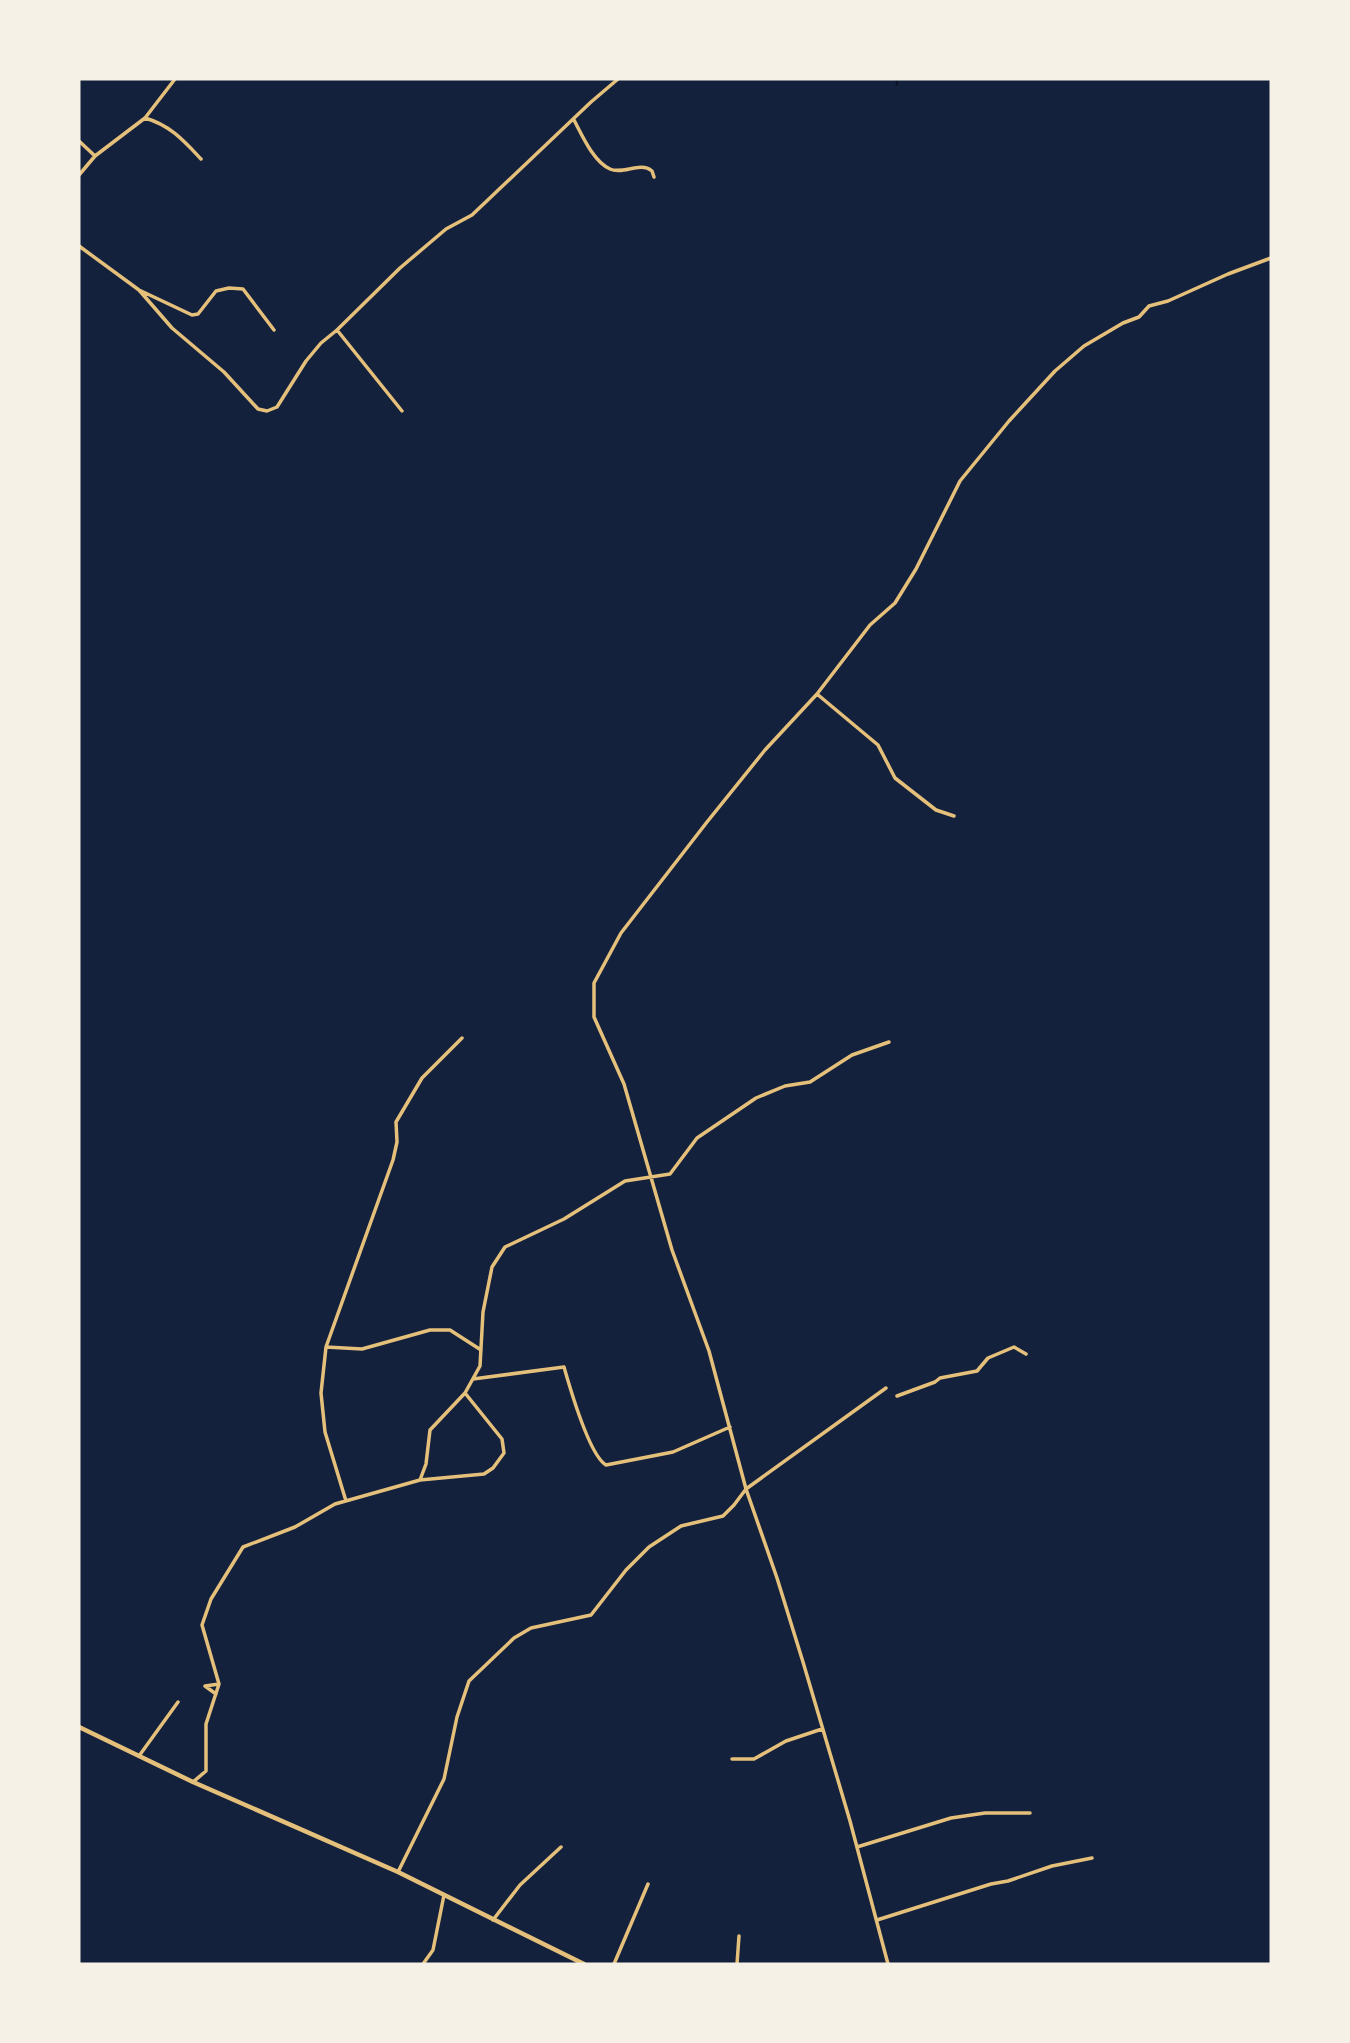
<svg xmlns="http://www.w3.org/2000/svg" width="1350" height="2043" font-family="Roboto,sans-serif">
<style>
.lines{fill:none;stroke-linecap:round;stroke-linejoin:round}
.stream{stroke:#0b132b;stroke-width:2.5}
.minor{stroke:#e5c07b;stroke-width:3.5}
.tertiary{stroke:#e5c07b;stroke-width:4.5}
</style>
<rect width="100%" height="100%" fill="#14213d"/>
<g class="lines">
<path class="stream" d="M897,79V84"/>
<path class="minor" d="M145,118C170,125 184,141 201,159
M574,120C582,135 593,161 610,169C623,175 640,161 652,171L654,177
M79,141L95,156
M79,175L95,156L145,118L175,79
M79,246L139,290L192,315L198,314L216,291L229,288L243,289L274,330
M139,290L172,328L224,372L258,409L267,411L277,407L306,361L321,343L337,330L402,411
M337,330L400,268L446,229L472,215L591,102L618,79
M817,694L878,745L895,778L936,810L954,816
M462,1038L422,1078L396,1122L397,1142L393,1160L326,1347L362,1349L430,1330H450L481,1350
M326,1347L321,1393L325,1432L346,1501
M473,1379L564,1367C570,1388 589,1455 606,1465L673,1452L730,1427
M897,1396L935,1382L940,1378L977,1371L988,1358L1014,1347L1026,1354
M420,1480L484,1474L493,1468L504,1453L502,1439L465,1393
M216,1694L205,1686L219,1684
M139,1756L178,1702
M732,1759H754L786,1741L822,1729
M193,1782L206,1771V1724L219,1684L202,1625L211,1599L243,1547L295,1527L335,1504L420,1480L426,1464L430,1430L465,1393L480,1366L483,1312L492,1267L505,1247L564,1219L625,1181L670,1174L697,1138L756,1098L785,1086L810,1082L852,1055L889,1042
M857,1847L951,1818L985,1813H1030
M398,1872L444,1779L457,1717L469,1681L514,1638L531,1628L591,1615L626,1570L649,1547L681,1526L723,1516L734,1505L746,1489L886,1388
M493,1920L520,1885L561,1847
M877,1920L991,1884L1008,1881L1052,1866L1092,1858
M423,1964L433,1950L444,1895
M614,1964L648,1884
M737,1964L739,1936
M888,1964L850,1821L803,1662L777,1578L746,1489L709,1351L672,1250L624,1084L594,1017V983L621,933L707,822L765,750L817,694L870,625L895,603L916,569L960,481L1009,421L1055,371L1084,346L1123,323L1139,317L1149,306L1168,301L1228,274L1271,258"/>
<path class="tertiary" d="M79,1727L193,1782L398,1872L584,1964"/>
</g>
<rect width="1350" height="2043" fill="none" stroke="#f6f1e7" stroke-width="161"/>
</svg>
